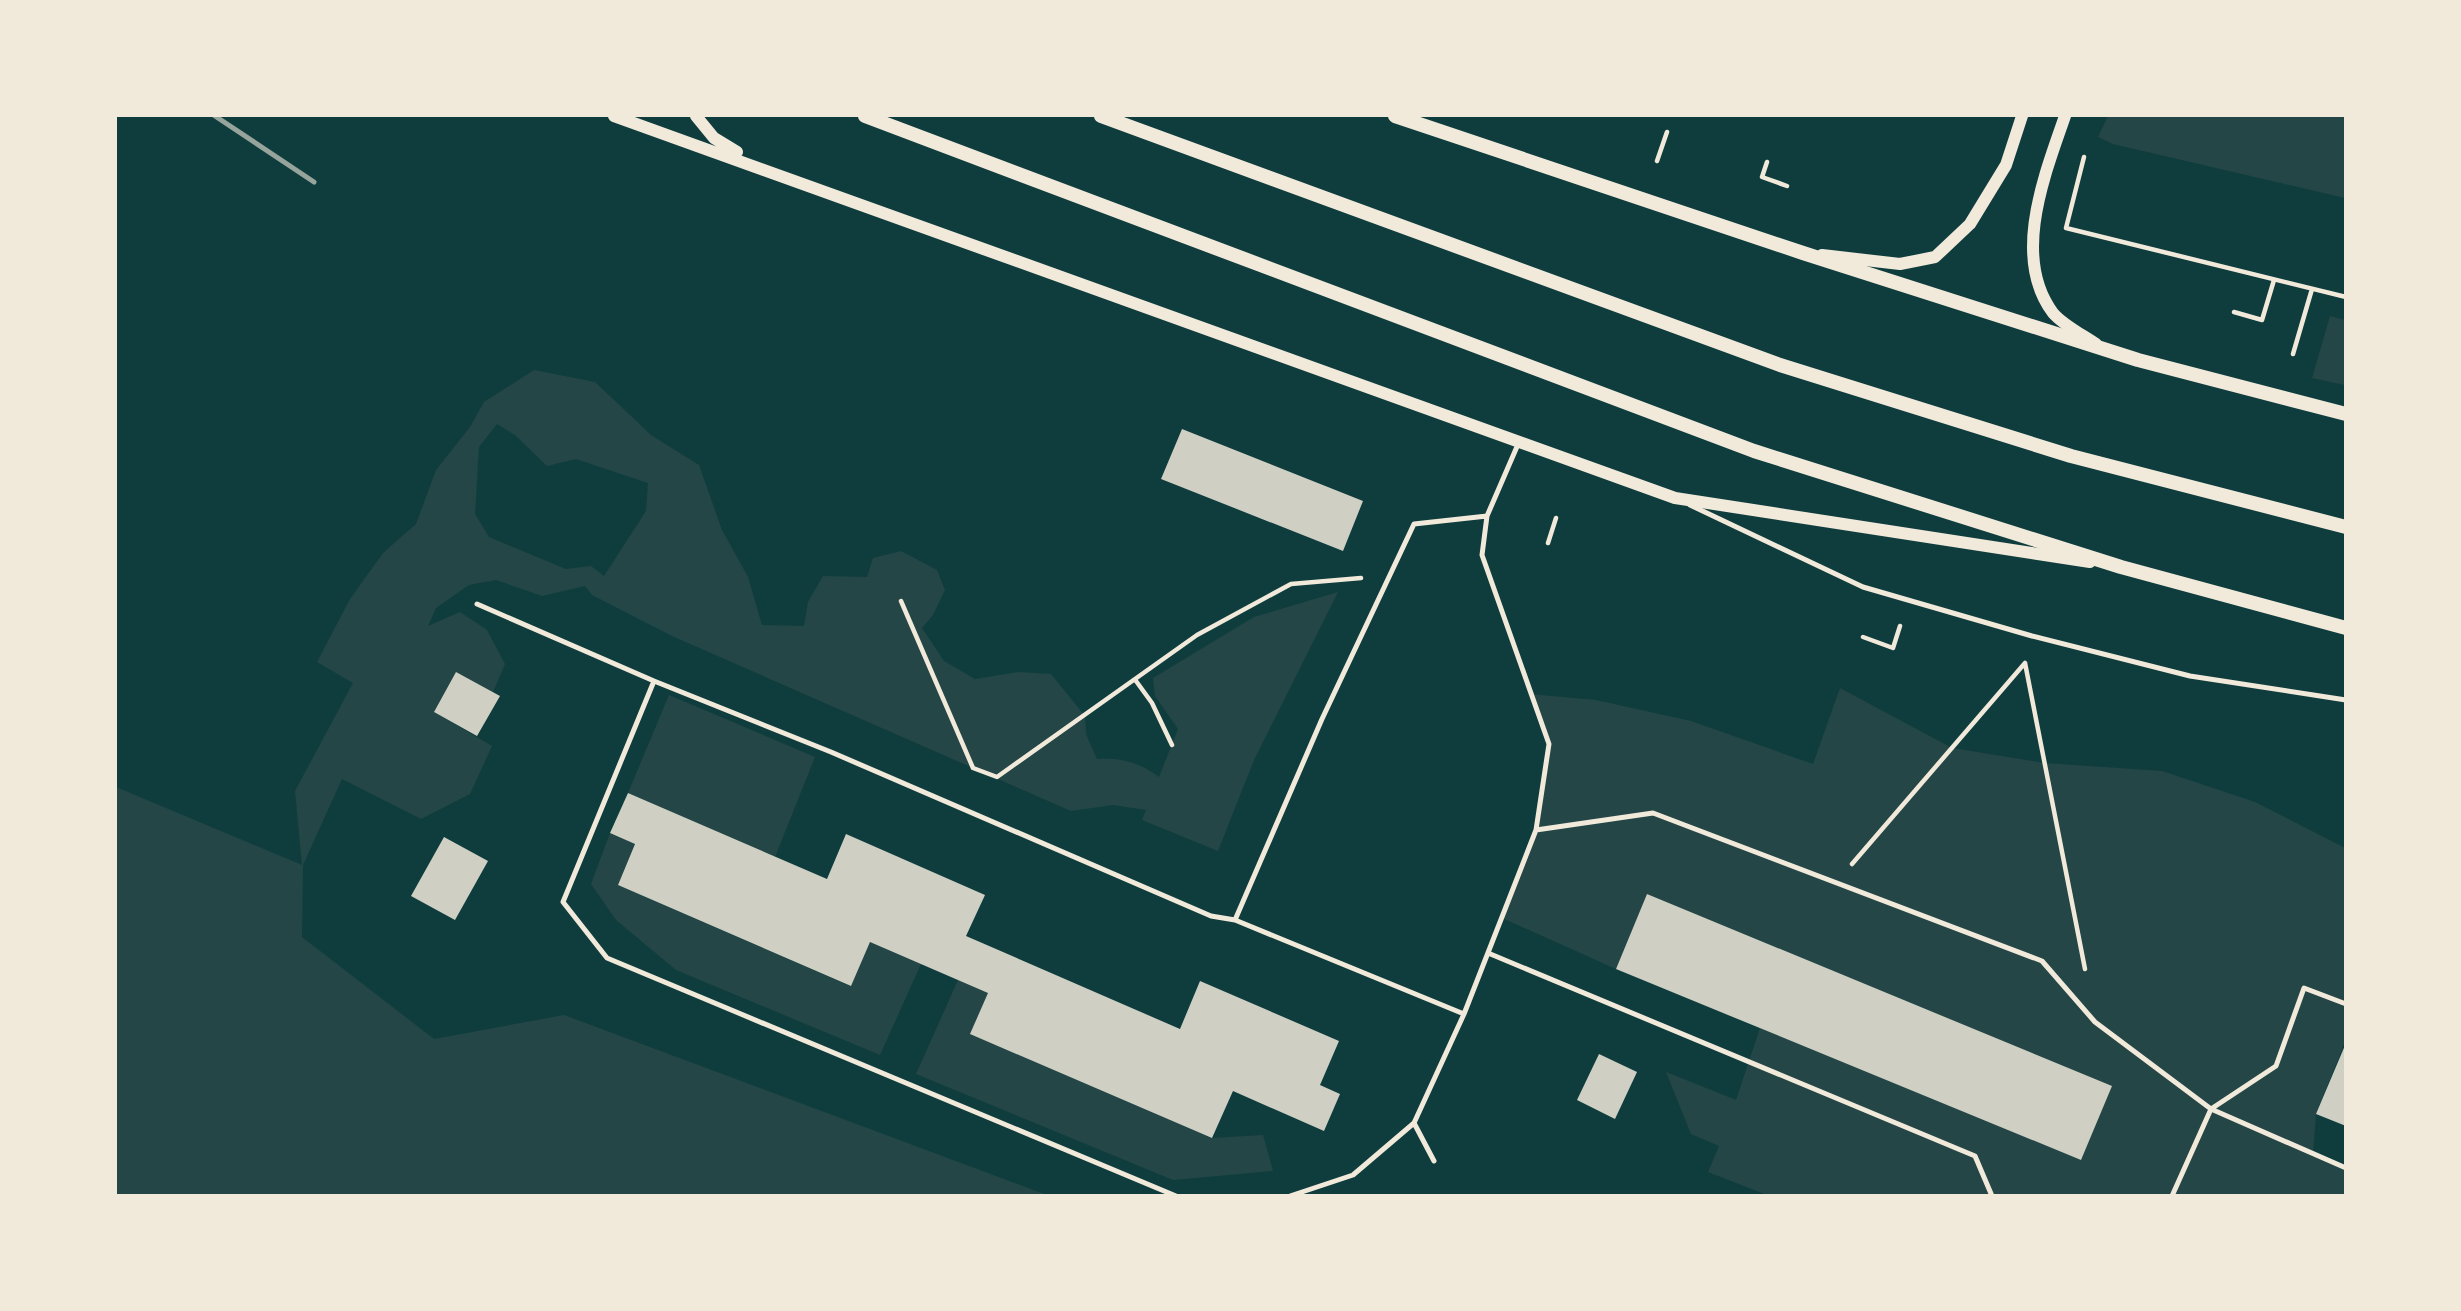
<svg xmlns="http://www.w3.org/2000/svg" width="2461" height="1311" font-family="'Noto Serif',serif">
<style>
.green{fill:#244646;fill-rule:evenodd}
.building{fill:#cfcfc3}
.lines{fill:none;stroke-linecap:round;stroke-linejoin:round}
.path{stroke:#f1e9da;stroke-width:4.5}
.service{stroke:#f1e9da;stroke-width:5}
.tertiary{stroke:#f1e9da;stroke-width:12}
.secondary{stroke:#f1e9da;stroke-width:14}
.rail{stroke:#97a49c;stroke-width:5}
</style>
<rect width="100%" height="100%" fill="#0f3d3e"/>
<path class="green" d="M2108,116H2345V198L2113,144L2098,137Z
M2330,316L2345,320V385L2312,378Z
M534,370L595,382L651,435L699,465L722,530L748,577L762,625L804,626L808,602L823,576L867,577L873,558L901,551L937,570L945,590L933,615L922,628L944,661L975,679L1018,672L1051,674L1085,716L1086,734L1097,759C1121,757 1141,763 1159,777L1178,729L1155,696L1153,678L1254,617L1338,592L1254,760L1218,851L1142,820L1146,810L1113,805L1071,811L672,636L592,595L585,586L542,596L496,580L469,585L436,608L428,626L460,612L487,630L505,664L493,692L456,673L434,712L492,746L470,794L421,819L342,779L303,865L302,937L434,1039L564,1015L1047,1195H116V787L302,865L295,791L353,683L317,662L350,599L383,553L416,524L436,470L470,427L484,402ZM497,424L515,435L547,466L576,459L648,483L646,511L604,576L591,566L566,569L489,537L475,514L479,447Z
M1840,688L1952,748L2045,763L2162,771L2255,802L2345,848V1042L2316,1114L2313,1153L2345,1168V1195H1767L1708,1172L1719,1146L1691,1134L1666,1072L1736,1100L1760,1028L2081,1159L2111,1086L1647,894L1616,969L1502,918L1536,830L1549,744L1530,694L1596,700L1691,721L1813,764Z
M669,695L815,757L775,857L628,793Z
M610,833L635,844L618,885L850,986L870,942L921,964L880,1055L676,970L616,920L591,884Z
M958,980L990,989L971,1034L1212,1138L1263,1135L1273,1171L1173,1180L916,1074Z"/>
<path class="building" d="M1182,429L1363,501L1343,551L1161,479Z
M456,672L500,696L477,736L434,712Z
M628,793L827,879L846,834L985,895L966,936L1180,1029L1200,981L1339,1041L1320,1085L1340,1094L1324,1131L1233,1091L1212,1138L970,1034L988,993L870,942L851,986L618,885L635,844L610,833Z
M444,837L488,861L455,920L411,896Z
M1647,894L2112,1086L2081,1160L1616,969Z
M2346,1043V1126L2316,1114Z
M1599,1054L1637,1072L1615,1119L1577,1100Z"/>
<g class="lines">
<path class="path" d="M2084,157L2066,228L2346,297
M1657,161L1667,132
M1767,162L1762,177L1787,186
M2234,312L2262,320L2274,280
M2293,354L2312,289
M1548,543L1556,518
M901,601L973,768L997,777L1197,635L1291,584L1361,578
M1863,637L1893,648L1900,626
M2025,663L2085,969
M1136,681L1152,703L1172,745
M1852,864L2025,663"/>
<path class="service" d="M1690,505L1863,587L2032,636L2190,676L2346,700
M477,604L654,681
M1536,830L1653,813L2042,961L2095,1022L2211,1109L2346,1168
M1488,953L1975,1156L1992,1196
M1464,1014L1536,830L1549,744L1482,555L1487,516
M1434,1161L1414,1123L1464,1014L1235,920L1322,719L1414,524L1487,516L1519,442
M1176,1196L607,958L563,902L654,681L831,752L1211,916L1235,920
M1290,1196L1353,1175L1414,1123
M2172,1196L2211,1109L2276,1066L2304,988L2346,1004"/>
<path class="tertiary" d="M614,116L1675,498L2090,562
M696,116L714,138L737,152
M2065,116C2045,174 2011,257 2053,313C2063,325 2083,335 2096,344
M1822,255L1900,264L1935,257L1970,224L2006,165L2022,116"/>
<path class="secondary" d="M865,116L1754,451L2121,567L2346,628
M1101,116L1780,365L2071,456L2346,527
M1395,116L1803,253L2138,360L2346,414"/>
<path class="rail" d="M215,116L314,182"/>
</g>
<rect width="2461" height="1311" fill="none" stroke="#f1e9da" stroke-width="234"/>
</svg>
